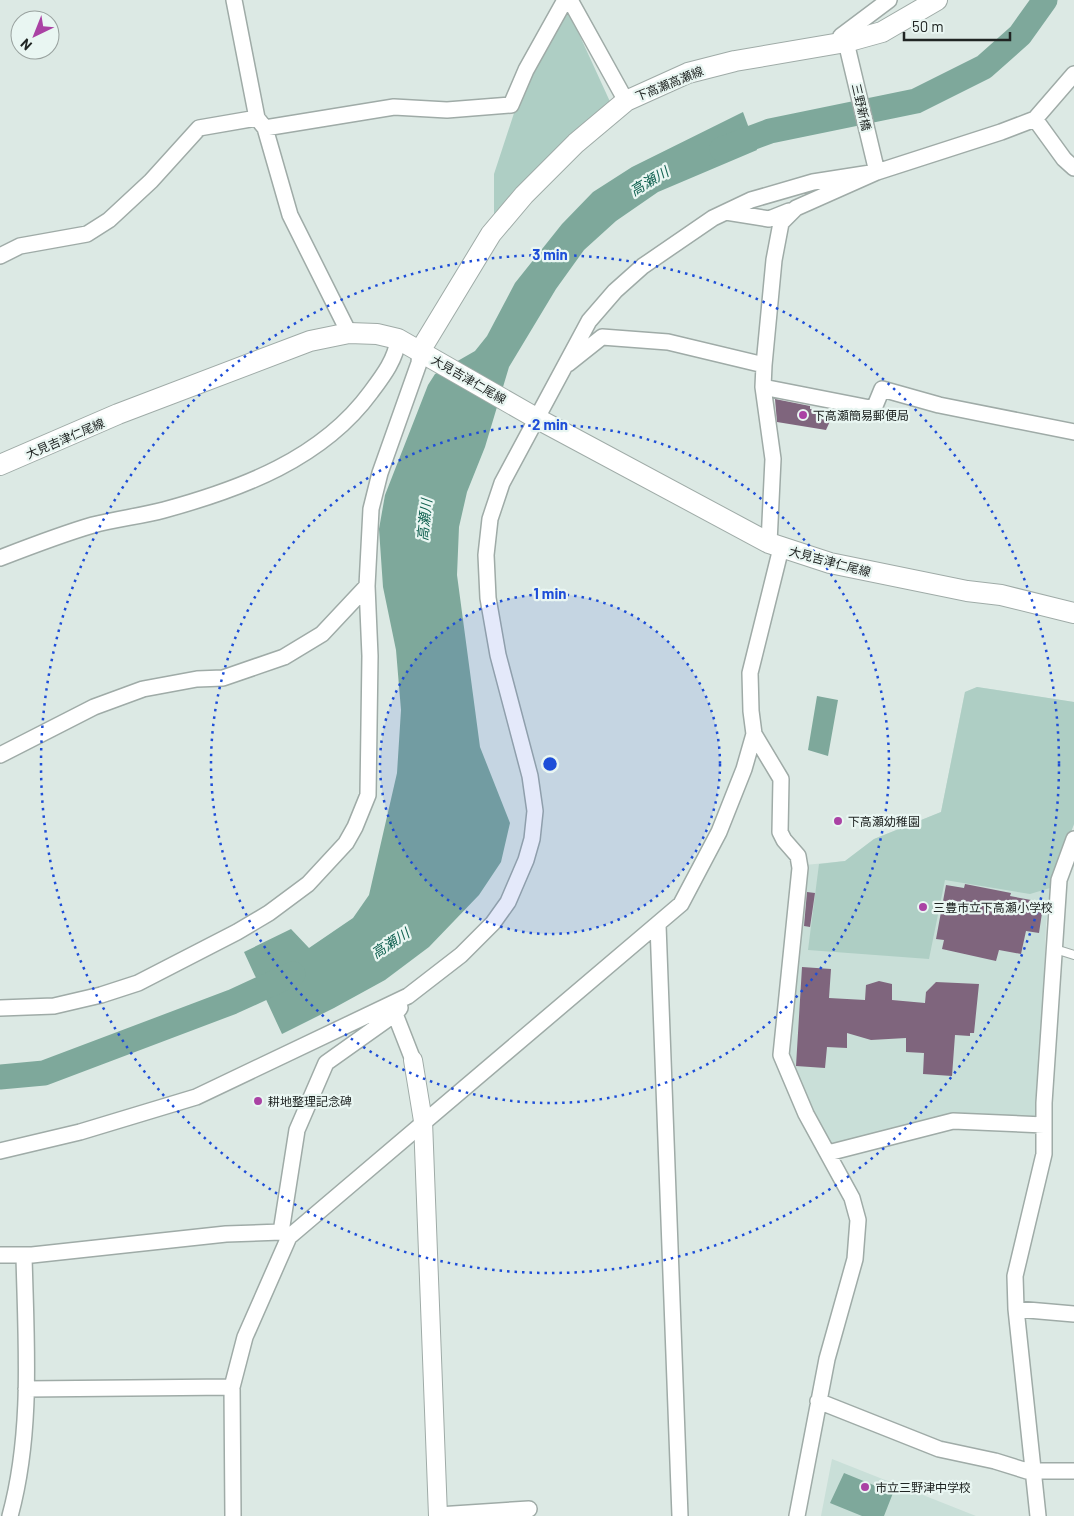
<svg xmlns="http://www.w3.org/2000/svg" width="1074" height="1516" font-family="Barlow,'Noto Sans JP',sans-serif">
<style>
.built{fill:#c9dfd8}
.green{fill:#aecec4}
.water{fill:#7ea89b}
.lines{fill:none;stroke-linecap:round;stroke-linejoin:round}
.river{stroke:#7ea89b;stroke-width:25}
.building{fill:#7f657d}
.service-casing{stroke:#9faba7;stroke-width:10}
.minor-casing{stroke:#9faba7;stroke-width:18}
.tertiary-casing{stroke:#9faba7;stroke-width:20}
.secondary-casing{stroke:#9faba7;stroke-width:22}
.service{stroke:#fff;stroke-width:8}
.minor{stroke:#fff;stroke-width:15}
.tertiary{stroke:#fff;stroke-width:18}
.secondary{stroke:#fff;stroke-width:20}
.ring{fill:none;stroke:#1d4ed8;stroke-width:2.5;stroke-dasharray:2.5 5}
.poi-dot{fill:#aa42a4;stroke:#e9f6f2;stroke-width:2}
.labels{text-anchor:middle;dominant-baseline:central;stroke-width:4.5;stroke-linejoin:round;paint-order:stroke}
.street-label{font-size:12px;fill:#202523;stroke:#e9f6f2}
.poi-label{font-size:12px;fill:#202523;stroke:#e9f6f2;text-anchor:start}
.water-label{font-size:14px;font-style:italic;fill:#106150;stroke:#e9f6f2}
.centre{fill:#1d4ed8;stroke:#e9f6f2;stroke-width:2.5}
.ring-label{font-size:15px;text-anchor:middle;font-weight:bold;fill:#1d4ed8;stroke:#e9f6f2;stroke-width:4.5;stroke-linejoin:round;paint-order:stroke}
</style>
<rect width="100%" height="100%" fill="#dce9e4"/>
<path class="built" d="M977,687L1074,702V824L1050,888L1046,925L1039,1115L1033,1120L951,1116L828,1146L811,1115L787,1051L805,865L845,861L874,839L941,812L965,692Z
M832,1459L976,1516H821Z"/>
<path class="green" d="M568,10L612,106L494,217V174L517,104Z
M977,687L1074,702V824L1050,888L1030,894L945,880L929,959L808,950L819,864L845,861L874,839L941,812L965,692Z"/>
<path class="water" d="M743,112L757,150L658,192L616,221L584,250L556,289L509,367L485,447L467,492L459,527L457,575L480,747L510,823L501,862L479,895L429,947L385,980L334,1008L282,1034L244,952L291,929L309,948L353,918L369,895L397,773L401,710L396,650L383,587L379,529L385,495L428,385L435,374L475,351L487,336L515,283L562,224L593,192L632,167Z
M817,696L838,700L828,756L808,750Z
M844,1473L893,1493L884,1516H862L830,1503Z"/>
<g class="lines">
<path class="river" d="M722,149L770,131L916,101L984,67L1020,35L1045,0
M0,1077L44,1073L232,1002L293,974"/>
</g>
<path class="building" d="M775,399L810,406V409L829,411L828,418L831,419L826,430L777,422Z
M965,884L1011,893L1010,896L1031,900L1029,910L1042,913L1039,933L1026,931L1021,954L999,950L996,961L942,949L944,940L936,939L946,885L964,888Z
M807,892L815,893L810,927L804,926Z
M802,967L831,969L829,998L865,1000L866,985L879,981L892,984V1000L925,1003L926,992L936,982L979,984L974,1033H970V1036L955,1035L952,1076L923,1074L924,1053L906,1052V1038L871,1040L847,1033V1048L827,1047L825,1068L796,1066Z"/>
<g class="lines">
<g class="service-casing">
<path id="service" d="M1055,949L1074,955"/>
</g>
<g class="minor-casing">
<path id="minor" d="M234,0L257,118L265,128L290,215L349,333
M570,0L626,101
M1035,119L1064,159L1074,168
M265,128L394,107L447,110L511,105L526,70L565,0
M877,172L846,42L841,36L889,0
M726,212L769,219L789,211
M0,256L20,246L87,234L109,220L151,181L199,128L257,118
M568,364L602,337L668,342L764,365
M763,387L870,408L875,406L882,389L939,405L1074,432
M769,543L773,459L763,387L764,365L774,260L781,223L796,208L877,172L1001,132L1035,119L1074,74
M781,548L750,673L751,711L754,734L781,779L780,832L784,840L798,856L800,868L781,1055L806,1114L852,1198L858,1220L855,1259L827,1359L797,1516
M0,558C31,546 62,534 93,525C116,519 141,516 164,510C241,489 322,459 371,392C383,376 396,359 398,339
M0,755L94,707L143,689L197,679L223,678L284,657L322,634L367,586
M658,925L680,1516
M0,1008L54,1006L101,995L138,983L237,932L269,913L308,884L346,843L355,827L368,795L370,656L367,586L371,509L380,473L419,363L420,351
M400,1008L395,1014L413,1060
M0,1151L80,1132L196,1097L408,996L461,955L493,923L508,902L526,860L532,839L535,811L530,776L498,655L488,598L486,555L490,519L502,483L589,321L615,291L643,266L713,218L751,200L813,182L877,172
M828,1153L953,1121L1044,1125
M281,1232L297,1130L326,1063L395,1014
M0,1255H32L226,1234L281,1232L289,1237
M1016,1309L1074,1314
M26,1389L232,1387
M818,1401L939,1449L995,1461L1027,1471H1074
M438,1515L529,1509
M10,1516C33,1432 26,1342 24,1256
M233,1516L232,1387L245,1337L289,1237L681,904L719,832L744,769L754,734
M1038,1516L1016,1309L1015,1276L1044,1154V1103L1059,880L1074,839"/>
</g>
<g class="tertiary-casing">
<path id="tertiary" d="M413,1060L423,1121L438,1516"/>
</g>
<g class="secondary-casing">
<path id="secondary" d="M420,351L491,234L524,195L576,143L626,101L688,73L735,61L846,42L882,32L937,0
M0,465L118,414L310,341L349,333L377,334L398,339L536,418L769,543L830,563L967,591L1001,595L1074,613"/>
</g>
<use href="#service" class="service"/>
<use href="#minor" class="minor"/>
<use href="#tertiary" class="tertiary"/>
<use href="#secondary" class="secondary"/>
</g>
<circle cx="550" cy="764" r="170" fill="#1d4ed8" fill-opacity=".12"/>
<g class="ring">
<circle cx="550" cy="764" r="170"/>
<circle cx="550" cy="764" r="339"/>
<circle cx="550" cy="764" r="509"/>
</g>
<g class="poi-dot">
<circle cx="803" cy="415" r="5"/>
<circle cx="838" cy="821" r="5"/>
<circle cx="923" cy="907" r="5"/>
<circle cx="258" cy="1101" r="5"/>
<circle cx="865" cy="1487" r="5"/>
</g>
<g class="labels">
<g class="street-label">
<text transform="translate(669 83) rotate(-22)">下高瀬高瀬線</text>
<text transform="translate(862 107) rotate(77)">三野新橋</text>
<text transform="translate(469 379) rotate(30)">大見吉津仁尾線</text>
<text transform="translate(65 438) rotate(-23)">大見吉津仁尾線</text>
<text transform="translate(830 561) rotate(15)">大見吉津仁尾線</text>
</g>
<g class="poi-label">
<text x="813" y="415">下高瀬簡易郵便局</text>
<text x="848" y="821">下高瀬幼稚園</text>
<text x="933" y="907">三豊市立下高瀬小学校</text>
<text x="268" y="1101">耕地整理記念碑</text>
<text x="875" y="1487">市立三野津中学校</text>
</g>
<g class="water-label">
<text transform="translate(649 181) rotate(-31)">高瀬川</text>
<text transform="translate(424 520) rotate(-84)">高瀬川</text>
<text transform="translate(390 943) rotate(-33)">高瀬川</text>
</g>
</g>
<circle cx="550" cy="764" r="8" class="centre"/>
<g class="ring-label">
<text x="550" y="260">3 min</text>
<text x="550" y="430">2 min</text>
<text x="550" y="599">1 min</text>
</g>
<g transform="translate(35 35) rotate(223)"><circle r="24" fill="#e9f6f2" stroke="#99a29f"/>
<path d="M0-4L9 19L0 12L-9 19Z" fill="#aa42a4"/>
<text y="-8" font-size="14" font-weight="bold" text-anchor="middle" fill="#202523">N</text>
</g>
<path d="M904 32v8h106v-8" fill="none" stroke="#202523" stroke-width="2.5"/>
<text x="912" y="32" font-size="15" fill="#202523" stroke="#e9f6f2" stroke-width="4" paint-order="stroke">50 m</text>
</svg>
